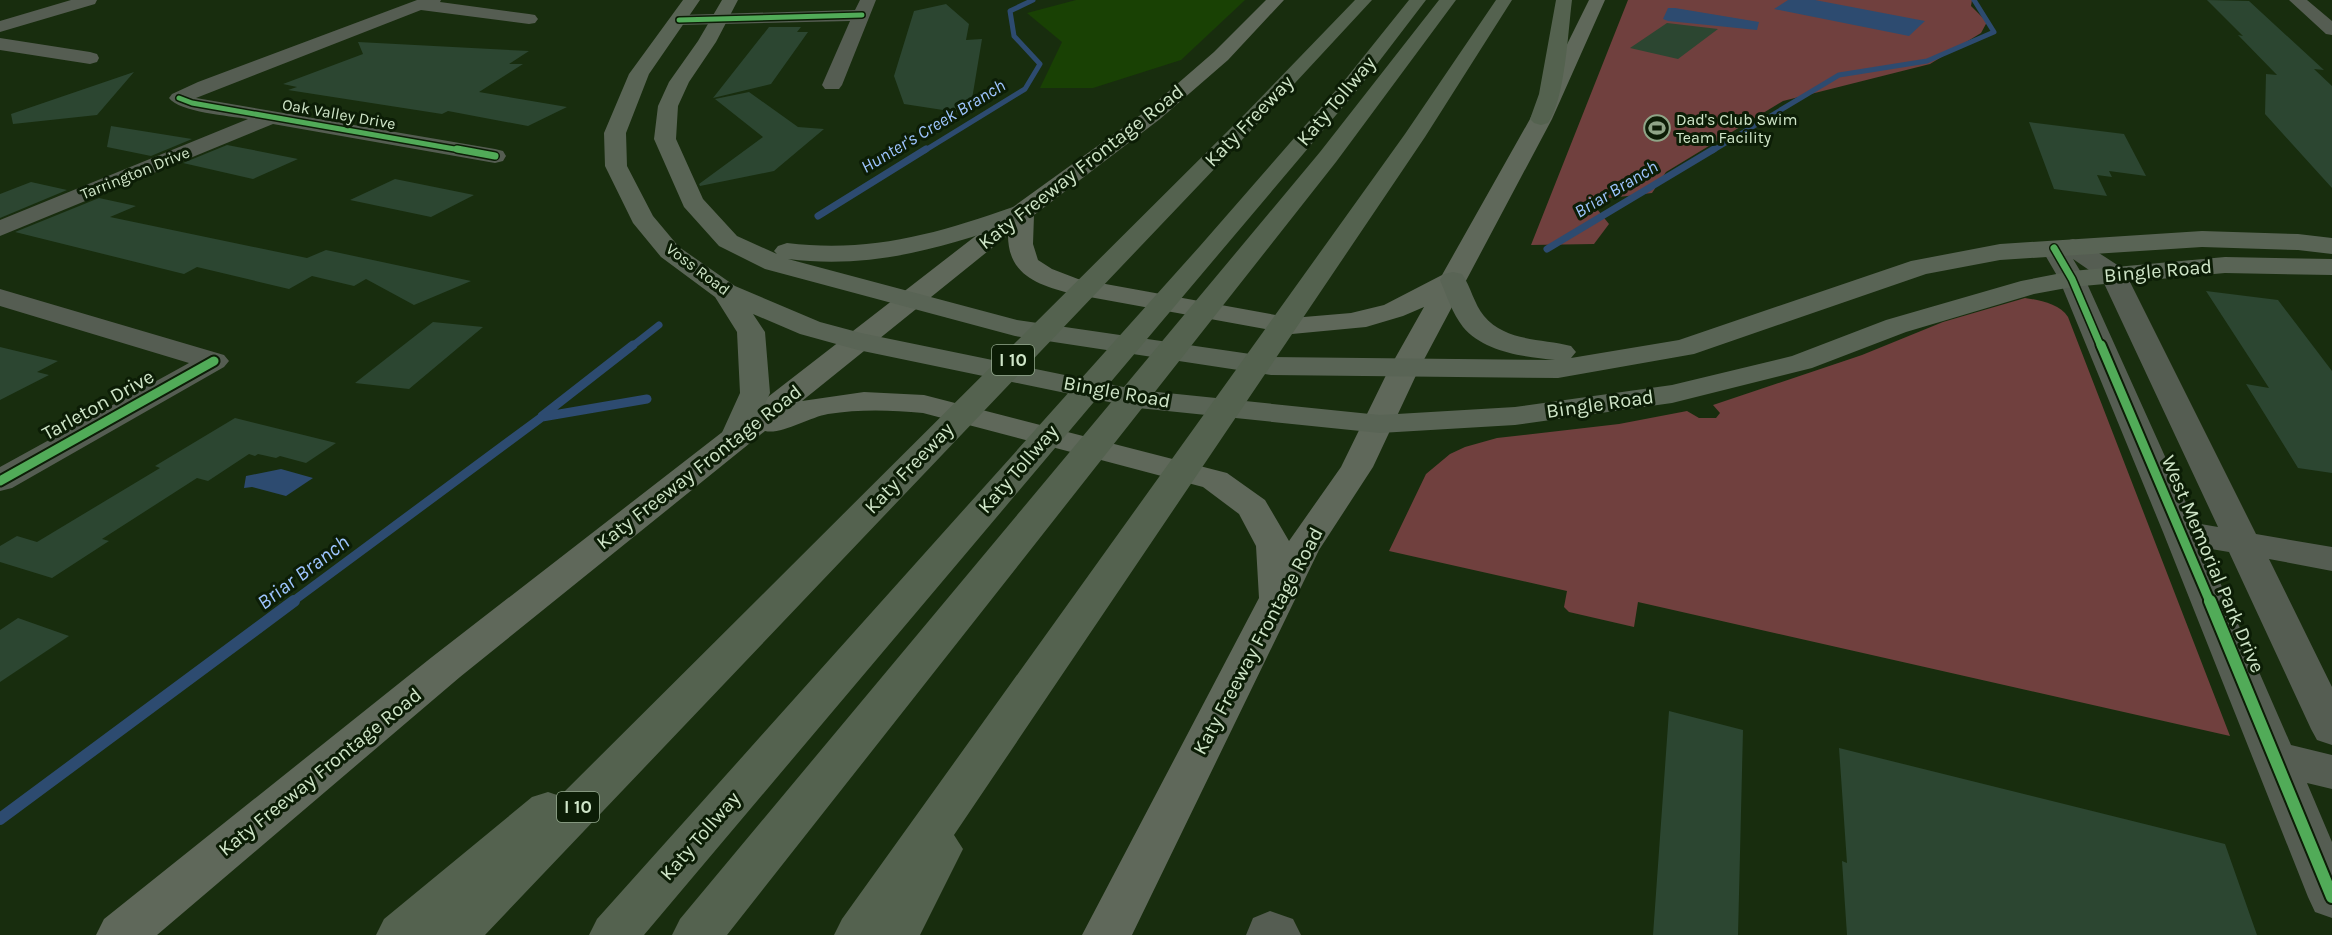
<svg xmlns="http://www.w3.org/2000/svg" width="2332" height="935" font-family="Karla,sans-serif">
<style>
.built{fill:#194104}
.green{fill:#70403e}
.water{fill:#2d4b70}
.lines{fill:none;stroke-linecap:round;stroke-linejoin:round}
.stream-far3{stroke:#2d4b70;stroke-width:5}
.stream-far2{stroke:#2d4b70;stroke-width:7}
.stream-far1{stroke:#2d4b70;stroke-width:9}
.stream{stroke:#2d4b70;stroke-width:12}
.building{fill:#2c4631}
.street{fill:#555d52;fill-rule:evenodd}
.secondary{fill:#5f685a;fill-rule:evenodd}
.primary{fill:#596455;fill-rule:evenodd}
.highway{fill:#54624f;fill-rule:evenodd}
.cycleway-far3-casing{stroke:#0c1d06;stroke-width:8}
.cycleway-far2-casing{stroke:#0c1d06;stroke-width:10}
.cycleway-far1-casing{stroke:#0c1d06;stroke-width:13}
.cycleway-casing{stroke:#0c1d06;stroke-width:16}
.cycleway-far3{stroke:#51ab58;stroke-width:5}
.cycleway-far2{stroke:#51ab58;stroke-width:7}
.cycleway-far1{stroke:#51ab58;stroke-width:9}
.cycleway{stroke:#51ab58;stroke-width:12}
.labels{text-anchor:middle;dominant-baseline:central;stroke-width:6;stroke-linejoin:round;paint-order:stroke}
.far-street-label{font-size:16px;fill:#cfe5c8;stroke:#0c1d06}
.far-poi-label{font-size:16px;fill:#cfe5c8;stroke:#0c1d06;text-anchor:start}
.far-water-label{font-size:18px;font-style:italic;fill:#9ec5fe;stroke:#0c1d06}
.shield{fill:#0c1d06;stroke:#94a98e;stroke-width:1.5}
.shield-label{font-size:18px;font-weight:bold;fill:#cfe5c8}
.street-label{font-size:20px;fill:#cfe5c8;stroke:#0c1d06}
.water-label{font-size:21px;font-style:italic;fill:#9ec5fe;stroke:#0c1d06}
</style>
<rect width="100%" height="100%" fill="#182d0e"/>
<path class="built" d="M1076,0H1245L1181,60L1093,88H1040L1062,42L1027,13Z"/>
<path class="green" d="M1628,0H1972L1971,6L1987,22L1981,33L1930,64L1783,101L1666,172L1652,193L1602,199L1597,209L1609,224L1594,244L1531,245Z
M2025,298C2039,300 2060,304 2068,317L2230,736L1638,602L1634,627L1569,612L1564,607L1567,591L1389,551L1426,474L1450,454L1465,447L1497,438L1619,424L1687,411L1699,418H1716L1720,413L1713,405L1862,355L1943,322Z"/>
<path class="water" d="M1788,0H1815L1925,21L1909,36L1774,9Z
M1668,8H1675L1759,22L1757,30L1668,21L1663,19Z
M281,469L313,478L286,496L252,487L244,488L246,476Z"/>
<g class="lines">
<path class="stream-far3" d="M924,151L1025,89L1040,64L1014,36L1010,11L1033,0
M1712,151L1839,75L1927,61L1994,32L1974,0"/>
<path class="stream-far2" d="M818,216L926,149
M1547,249L1714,149
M631,347L659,325"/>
<path class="stream-far1" d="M542,416L633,345
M292,602L542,417L647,399"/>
<path class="stream" d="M0,819L294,601"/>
</g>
<path class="building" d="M2207,0L2249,1L2324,70L2314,69L2332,86V188L2265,114L2266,74L2277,75L2238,35L2243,36Z
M946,4L969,24L966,40L982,39L972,99L956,112L904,104L894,76L914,11Z
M1667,23L1718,29L1678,59L1630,48Z
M769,27H801L797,32H808L771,84L713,98Z
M358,42L529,51L509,64H523L479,92L567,107L528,126L448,111L442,114L288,90L297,87L283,84L363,54Z
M134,72L97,115L13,124L11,114Z
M749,92L798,127L824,129L774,171L700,186L699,184L763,137L715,99Z
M2029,122L2124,134L2146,176L2109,171L2112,177L2097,175L2107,196L2054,189Z
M111,126L192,139L151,156L107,147Z
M227,145L248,149L298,159L253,179L183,163Z
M395,179L474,195L431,217L350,200Z
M31,182L67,190L0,218V194Z
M99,198L136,206L110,217L307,258L326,250L471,281L414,305L366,279L354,286L312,276L289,289L197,267L184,274L15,232Z
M2206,291L2278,300L2332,371V473L2298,468L2246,384L2269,388Z
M433,322L483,327L409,389L355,383Z
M0,347L58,361L37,372L49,375L0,400Z
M235,418L336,443L306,463L280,456L276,458L258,454L255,456L249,454L208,481L197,478L102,539L109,541L52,578L0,562V546L17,536L37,542L160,468L155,466Z
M18,618L69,636L0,682V630Z
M1669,711L1743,730L1738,935H1653Z
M1839,748L2225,844L2257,935H1847L1842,861L1847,863Z"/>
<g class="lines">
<path class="street" d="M71,0H97L95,4L0,32V21Z
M417,0H441L440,2L529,14L535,15L538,19L535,23L529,24L421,10L196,98L495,149L503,151L506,156L503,161L495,163L273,124L0,236V220L248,119C230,116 179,112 169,98L172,94L198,82Z
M860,0H876L842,85L839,89H825L822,85L850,21L679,25L673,24L670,20L673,16L679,15L855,10Z
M2289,0H2307L2332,21V35L2326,34Z
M0,38L90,52L97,54L99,58L97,62L90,64L0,50Z
M2073,239L2082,242L2122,268L2126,274L2256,534L2332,547V571L2269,559L2332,687V745L2317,740L2311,729L2229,552L2205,548L2291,745L2332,755V789L2307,783L2332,842V918L2315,912L2308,897L2163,532L2059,279L2041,248L2045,243C2055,240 2063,242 2073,239ZM2073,259L2102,279L2218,527L2195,523L2085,279Z
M0,289L224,355L229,361L224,367L12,488L0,491V467L189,363L0,306Z
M1270,911L1293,919L1301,935H1246L1253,918Z"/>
<path class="secondary" d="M1266,0H1284L1228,60L1160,119L1034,215L1033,244L1038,260L1052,269L1078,279L1292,318L1351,313L1384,305L1442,275L1530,119L1589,0H1605L1552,119L1419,369L1373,467L1319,550L1132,935H1082L1259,598L1256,546L1239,514L1203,487L923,413C891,410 860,409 828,414C810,417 781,435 765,431L460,677L157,935H96L104,919L432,657L1013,207L1146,111L1214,52ZM1008,235C1008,276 1039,285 1073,294L1292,334L1366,327L1403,316L1424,307L1389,369L1341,467L1289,541L1265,500L1227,473L924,395L864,392L802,401Z"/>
<path class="primary" d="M683,0H700L649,74L626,133L627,166L653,216L679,247L735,286L820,322L861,333L1138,390L1380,415L1515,407L1672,385L1792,356L1886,320L2021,281L2072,271L2225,257L2332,259V275L2225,273L2072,287L2034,294L1906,332L1812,368L1672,403L1515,425L1380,433L1138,408L858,350L800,334L753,314L765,332L770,393L747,444L736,447L725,444L720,437L740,393L737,332L715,297L661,257L633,223L605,166L604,133L629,74Z
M722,0H738L716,42L689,82L678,106L676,139L703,199L737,236L777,254L774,251L778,246L787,243C870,253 936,234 1013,207L1022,205L1031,207L1034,212L1031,217C950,246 875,270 788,259L1017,320L1271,357L1555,360C1524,357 1484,352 1463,327C1452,313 1447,296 1440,280L1444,274L1453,272L1462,274C1471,287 1474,304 1484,316C1506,342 1541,338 1571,346L1576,352L1571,358L1679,340L1911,261L2000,244L2202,231L2298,234L2332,238V254L2298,250L2202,247L2000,260L1926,274L1694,354L1558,378L1271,375L1015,336L765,269L719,246L684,207L654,139L658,106L669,82L698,41Z"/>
<path class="highway" d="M1355,0H1372L1259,122L485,935H376L384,919L532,797L548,792L560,796L1245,114Z
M1409,0H1426L1358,89L644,935H589L597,919L1200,246L1344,81Z
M1439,0H1456L1336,162L727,935H672L680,919L1320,152Z
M1496,0H1512L1425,137L954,835L963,849L920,935H834L842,919L1405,134Z
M1556,0H1572C1568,31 1565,100 1548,123L1541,125L1534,123L1530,119L1539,94Z"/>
<g class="cycleway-far3-casing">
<path id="cycleway-far3" d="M679,20L862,15
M179,98L192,103L466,151"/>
</g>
<g class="cycleway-far2-casing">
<path id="cycleway-far2" d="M457,149L495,156
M2054,248L2072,279L2101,347"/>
</g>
<g class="cycleway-far1-casing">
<path id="cycleway-far1" d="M2101,345L2210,602
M0,481L214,361"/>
</g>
<g class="cycleway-casing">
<path id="cycleway" d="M2210,601L2332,897"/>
</g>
<use href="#cycleway-far3" class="cycleway-far3"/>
<use href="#cycleway-far2" class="cycleway-far2"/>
<use href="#cycleway-far1" class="cycleway-far1"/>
<use href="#cycleway" class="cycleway"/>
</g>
<defs>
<g id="stadium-ring" transform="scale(1.35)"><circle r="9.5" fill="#0c1d06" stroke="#8fa587" stroke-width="1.5"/><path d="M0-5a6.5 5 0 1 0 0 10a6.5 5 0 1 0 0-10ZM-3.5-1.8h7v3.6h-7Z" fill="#8fa587"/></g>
</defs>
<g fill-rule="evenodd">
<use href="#stadium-ring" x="1657" y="128"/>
</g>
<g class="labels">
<g class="far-street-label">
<text transform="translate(339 114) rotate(10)">Oak Valley Drive</text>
<text transform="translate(135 173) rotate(-22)">Tarrington Drive</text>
<text transform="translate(698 269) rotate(37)">Voss Road</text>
</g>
<g class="far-poi-label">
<text x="1676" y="119">Dad's Club Swim<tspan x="1676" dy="18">Team Facility</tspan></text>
</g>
<g class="far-water-label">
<text transform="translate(933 126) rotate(-31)">Hunter's Creek Branch</text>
<text transform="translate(1616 189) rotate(-31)">Briar Branch</text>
</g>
<g class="shield">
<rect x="992" y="345" width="42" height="30" rx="4.5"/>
<rect x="557" y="792" width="42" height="30" rx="4.5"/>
</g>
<g class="shield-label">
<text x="1013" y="360">I 10</text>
<text x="578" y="807">I 10</text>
</g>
<g class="street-label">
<text transform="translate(1336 101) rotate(-50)">Katy Tollway</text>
<text transform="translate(1249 121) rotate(-46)">Katy Freeway</text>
<text transform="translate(1081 167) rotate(-38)">Katy Freeway Frontage Road</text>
<text transform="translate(2158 271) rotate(-5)">Bingle Road</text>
<text transform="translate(1117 392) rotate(10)">Bingle Road</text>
<text transform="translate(1600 404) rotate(-8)">Bingle Road</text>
<text transform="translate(98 405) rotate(-29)">Tarleton Drive</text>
<text transform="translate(699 467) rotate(-38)">Katy Freeway Frontage Road</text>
<text transform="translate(909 468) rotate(-46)">Katy Freeway</text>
<text transform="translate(1018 469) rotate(-49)">Katy Tollway</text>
<text transform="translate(2213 564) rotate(67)">West Memorial Park Drive</text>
<text transform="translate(1258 641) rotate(-62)">Katy Freeway Frontage Road</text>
<text transform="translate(320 772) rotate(-39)">Katy Freeway Frontage Road</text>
<text transform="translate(700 836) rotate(-49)">Katy Tollway</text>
</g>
<g class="water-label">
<text transform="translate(303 572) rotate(-37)">Briar Branch</text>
</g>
</g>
</svg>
